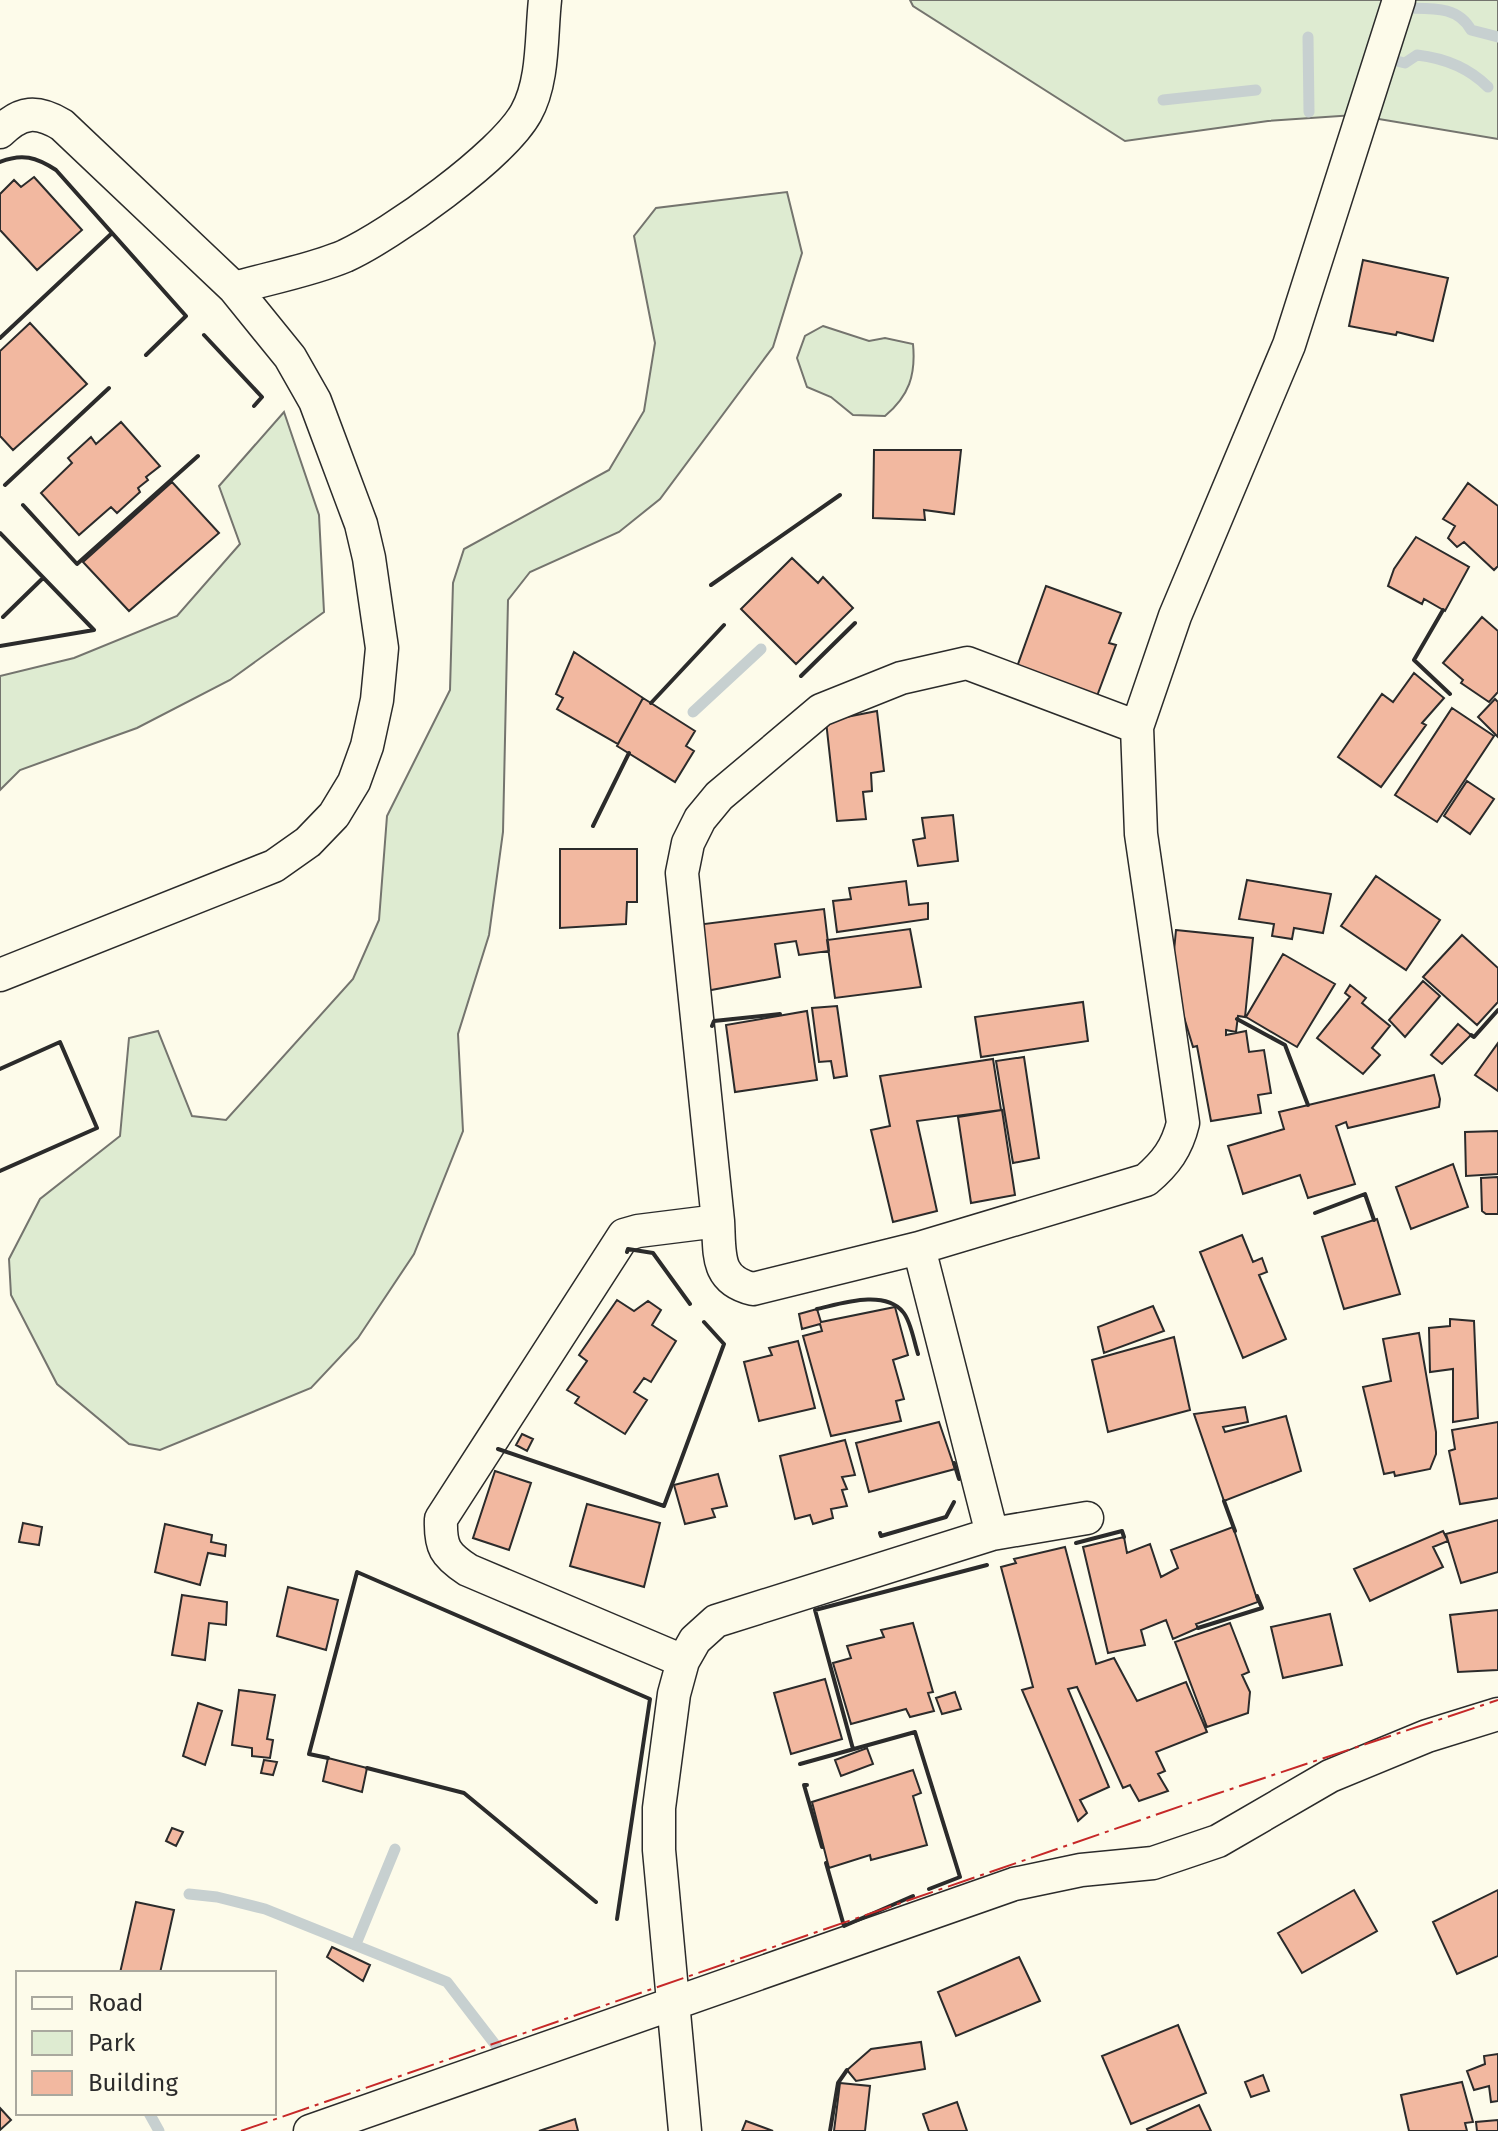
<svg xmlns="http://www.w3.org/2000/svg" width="1498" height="2131" font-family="'Fira Sans',sans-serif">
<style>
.green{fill:#deebd1;stroke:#74746e;stroke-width:2}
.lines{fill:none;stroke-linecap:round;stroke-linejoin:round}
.stream{stroke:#c7d0d0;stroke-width:11}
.building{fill:#f2b8a0;stroke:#2b2b2b;stroke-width:2}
.minor-casing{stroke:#2b2b2b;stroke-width:35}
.minor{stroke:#fdfbea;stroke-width:32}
.wall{stroke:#2b2b2b;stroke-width:4}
.power{stroke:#c62828;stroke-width:2;stroke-dasharray:28 6 4 6;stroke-linecap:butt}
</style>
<rect width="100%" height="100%" fill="#fdfbea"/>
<path class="green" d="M910,0H1498V139L1355,115L1268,121L1125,141L913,6Z
M787,192L802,253L773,347L660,499L619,532L530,572L508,600L503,832L489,935L458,1034L463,1131L414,1254L358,1338L311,1388L160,1450L129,1444L57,1384L11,1295L9,1259L40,1199L120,1136L129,1038L158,1031L192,1116L226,1120L353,979L379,920L387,816L450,690L453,583L464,549L609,470L644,411L655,343L634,236L656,208Z
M823,326L869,341L885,338L913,344C916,375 909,396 885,416L853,415L831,397L807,387L797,358L805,336Z
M284,412L319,515L324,612L230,680L137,728L20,770L0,790V676L74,658L177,616L240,544L219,486Z"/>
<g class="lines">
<path class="stream" d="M1402,8C1428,9 1457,4 1471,30L1498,37
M1308,37L1309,112
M1392,60L1405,63L1417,55C1443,58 1469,68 1488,87
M1163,100L1256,90
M693,712L761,649
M189,1894L217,1897L265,1909L447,1982L504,2056
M356,1944L395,1849
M149,2113L159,2131"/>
</g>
<path class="building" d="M34,177L82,230L37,270L0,230V194L14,180L21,187Z
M1363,260L1448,278L1433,341L1397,332L1396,335L1349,326Z
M30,323L87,384L13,450L0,436V351Z
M121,422L160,466L146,477L148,480L138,488L140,492L117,513L111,507L79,535L41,493L72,463L68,458L91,437L96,444Z
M874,450H961L954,514L924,510L925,520L873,518Z
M172,482L219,533L129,611L83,562Z
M1468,483L1498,506V566L1494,570L1464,542L1457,547L1448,538L1455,526L1443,519Z
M1416,537L1469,567L1445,611L1424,599L1422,604L1388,586L1394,569Z
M792,558L818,583L823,577L853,608L796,664L741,609Z
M1046,586L1121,613L1109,643L1116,645L1097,696L1017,667Z
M1482,617L1498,631V692L1489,702L1461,683L1463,680L1443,663Z
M574,652L643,698L618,744L557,709L563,698L556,694Z
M1414,673L1444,698L1422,723L1426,725L1381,787L1338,757L1382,694L1393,702Z
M643,698L695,731L686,746L694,751L675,782L617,746Z
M1495,699L1498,702V737L1478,717Z
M1452,708L1494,736L1437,822L1395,795Z
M877,711L884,771L871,773L872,791L863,792L866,819L837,821L826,721Z
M1467,781L1494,799L1470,834L1444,816Z
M953,815L958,861L918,866L913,840L925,838L922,818Z
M560,849H637V902H627L626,924L560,928Z
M1376,876L1440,920L1406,970L1341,926Z
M1247,880L1331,894L1323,933L1294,928L1292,939L1272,936L1274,924L1239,919Z
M906,881L909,905L928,903V919L837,932L833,901L851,899L849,888Z
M824,909L829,951L799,955L796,941L775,944L780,977L706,991L696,925Z
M910,929L921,987L835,998L827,940Z
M1176,930L1253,938L1245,1017L1238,1016L1236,1032L1226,1030V1035L1246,1031L1249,1052L1264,1050L1271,1093L1258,1095L1261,1113L1211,1121L1197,1046L1193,1047L1180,1004L1174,951Z
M1462,935L1498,968V1002L1477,1025L1423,977Z
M1283,954L1335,984L1297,1047L1246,1017Z
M1423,981L1440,996L1405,1037L1389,1020Z
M1350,985L1366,998L1362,1003L1390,1026L1372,1048L1380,1055L1363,1074L1317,1038L1350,997L1345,993Z
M1083,1002L1088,1041L981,1057L975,1017Z
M837,1006L847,1076L834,1078L831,1061L819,1062L812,1008Z
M807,1011L817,1080L735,1092L726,1025Z
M1458,1024L1471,1035L1442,1064L1431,1055Z
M1498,1043V1091L1475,1075Z
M1024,1057L1039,1158L1013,1163L996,1061Z
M993,1059L1001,1110L917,1121L937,1211L893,1222L871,1130L890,1126L880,1076Z
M1434,1075L1440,1099L1439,1107L1348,1128L1346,1122L1336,1126L1355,1184L1308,1198L1300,1175L1243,1194L1228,1146L1284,1129L1279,1112Z
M1002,1110L1015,1195L971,1203L958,1117Z
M1498,1131V1174L1466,1176L1465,1132Z
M1453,1164L1468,1207L1411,1229L1396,1187Z
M1498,1177V1214H1486L1482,1211L1481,1178Z
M1377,1219L1400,1294L1344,1309L1322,1237Z
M1242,1235L1253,1262L1262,1258L1267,1272L1259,1275L1286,1339L1243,1358L1200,1252Z
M617,1300L634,1311L648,1301L661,1310L652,1325L676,1341L651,1382L644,1378L634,1392L647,1400L625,1434L575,1403L579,1397L567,1390L587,1361L579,1355Z
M1153,1306L1164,1331L1104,1353L1098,1327Z
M895,1307L908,1355L893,1360L904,1399L896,1401L901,1421L831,1436L803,1336L822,1331L820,1324L802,1329L799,1314L817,1309L821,1322Z
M1450,1319L1474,1321L1478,1418L1453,1422V1369L1430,1372L1429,1328L1450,1326Z
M1419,1333L1436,1432V1454L1430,1469L1395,1476L1394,1472L1384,1474L1363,1387L1391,1381L1383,1339Z
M1174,1337L1190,1410L1108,1432L1092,1360Z
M798,1341L815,1408L759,1421L744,1362L772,1355L769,1348Z
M1245,1407L1248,1422L1223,1427L1225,1432L1286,1416L1301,1471L1224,1501L1194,1414Z
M939,1422L955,1469L869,1492L856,1443Z
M1498,1422V1498L1460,1504L1449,1451L1455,1449L1452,1430Z
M522,1434L533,1439L527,1451L516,1445Z
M845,1440L855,1475L842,1477L847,1489L842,1490L847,1506L831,1509L833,1518L813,1524L810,1515L795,1519L780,1456Z
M495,1471L531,1483L509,1550L473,1538Z
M718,1474L727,1506L712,1509L715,1517L685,1524L674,1485Z
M587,1504L660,1523L644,1587L570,1566Z
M1498,1520V1572L1461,1583L1446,1534Z
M23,1523L42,1527L39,1545L19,1542Z
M165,1524L212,1535L211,1542L226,1545L225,1556L208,1553L200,1585L155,1572Z
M1233,1527L1258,1602L1196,1624L1198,1628L1173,1639L1166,1620L1141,1630L1145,1645L1108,1653L1083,1547L1124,1537L1127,1553L1150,1544L1161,1577L1178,1568L1171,1550Z
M1443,1531L1448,1541L1433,1547L1443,1567L1370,1601L1354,1569Z
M1065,1547L1096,1664L1114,1658L1137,1701L1186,1682L1207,1732L1156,1752L1165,1771L1158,1774L1168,1791L1139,1801L1130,1785L1123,1788L1077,1687L1068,1689L1109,1787L1080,1800L1087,1813L1078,1821L1022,1690L1033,1687L1001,1567L1016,1563L1014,1559Z
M288,1587L338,1600L326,1650L277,1636Z
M182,1595L227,1602L226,1625L209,1623L205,1660L172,1655Z
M1498,1610V1670L1458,1672L1450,1615Z
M1330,1614L1342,1665L1283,1678L1271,1627Z
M913,1623L933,1692L928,1693L934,1711L910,1717L906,1709L851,1724L833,1663L851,1658L847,1646L884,1637L881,1630Z
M1230,1623L1249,1672L1242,1675L1250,1692L1248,1713L1207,1727L1175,1642Z
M825,1679L842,1739L791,1754L774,1693Z
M239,1690L275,1695L267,1739L273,1740L270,1758L252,1756V1748L232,1745Z
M955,1692L961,1709L942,1714L936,1698Z
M198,1703L222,1711L205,1765L183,1756Z
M867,1748L873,1764L841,1776L835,1760Z
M328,1758L367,1768L362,1792L323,1781Z
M264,1760L277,1762L273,1775L261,1773Z
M913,1770L921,1793L913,1796L927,1845L871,1860L870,1855L829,1868L812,1802Z
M172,1828L183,1832L176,1846L166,1841Z
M1354,1890L1377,1931L1302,1973L1278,1933Z
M1498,1890V1956L1457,1974L1433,1922Z
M136,1902L174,1910L160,1973H120Z
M332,1947L370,1965L363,1981L327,1957Z
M1019,1957L1040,2001L956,2036L938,1992Z
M1178,2025L1206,2093L1131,2124L1102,2056Z
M921,2042L925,2069L856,2081L847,2070L871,2049Z
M1498,2054V2101L1491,2102L1489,2086L1474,2090L1467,2071L1485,2064L1484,2056Z
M1263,2075L1269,2091L1251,2097L1245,2082Z
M1462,2082L1473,2122L1465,2123L1467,2131H1409L1401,2095Z
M840,2083L870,2086L865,2131H834Z
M957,2102L967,2131H929L923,2114Z
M1199,2105L1211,2131H1148L1147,2129Z
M0,2108L11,2120L0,2130Z
M575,2119L578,2131H539Z
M1498,2120V2131H1477L1476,2122Z
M746,2121L773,2131H742Z"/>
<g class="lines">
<g class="minor-casing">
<path id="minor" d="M0,132C21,111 37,110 62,125L234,288L290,357L315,401L361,524L369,558L382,648L377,700L367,746L354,782L334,815L308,842L274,866L0,975
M234,288C270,278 312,270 345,256C391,235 502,156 526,113C544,81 541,36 545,0
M1137,727L967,663L901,678L821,710L719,796L700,819L688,843L682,873L718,1221C720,1254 715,1280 753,1289L919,1248L1146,1180C1166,1163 1177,1148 1183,1123L1141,834L1137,727L1175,616L1289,345L1399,0
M919,1248L992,1534
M683,1661L468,1570C445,1555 440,1547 441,1519L624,1235L638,1231L718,1221
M310,2131L1014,1884L1081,1870L1153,1863L1218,1841L1330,1776L1427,1736L1498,1714
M685,2131L659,1850V1808L674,1694L683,1661L695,1640L716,1621L992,1534L1087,1518"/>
</g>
<use href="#minor" class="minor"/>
<path class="wall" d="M0,162C22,153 36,157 56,170L186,316L146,355
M204,335L262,397L254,406
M0,338L111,234
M5,485L109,388
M23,505L77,564L198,456
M0,533L94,630L0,646
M711,585L840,495
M1443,610L1414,660L1450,694
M3,617L43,578
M801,676L855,623
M651,703L724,625
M593,826L629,753
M1237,1019L1285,1045L1308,1105
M712,1026L714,1021L780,1014
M1471,1035L1474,1037L1498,1010
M0,1069L60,1042L97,1128L0,1171
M1315,1213L1365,1194L1374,1220
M627,1252L628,1249L653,1253L690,1304
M817,1309C840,1304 884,1289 903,1312C911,1321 914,1342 918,1354
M498,1449L664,1506L724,1344L704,1322
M954,1463L959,1479
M1224,1501L1235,1531
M880,1533L881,1536L946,1517L954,1502
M1076,1543L1122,1531L1124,1537
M1198,1628L1262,1608L1257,1596
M853,1749L815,1610L987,1565
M328,1758L309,1754L357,1572L650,1699L617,1919
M800,1764L915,1732L960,1877L929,1889
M367,1768L464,1793L596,1902
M807,1785H804L822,1847
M826,1863L844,1926L913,1896
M830,2131L838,2083L847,2070"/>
<path class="power" d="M241,2131L1216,1794L1498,1700"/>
</g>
<rect x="16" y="1971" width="260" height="144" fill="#fdfbea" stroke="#a9a89e" stroke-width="2"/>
<rect x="32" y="1997" width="40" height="12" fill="#fdfbea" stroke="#a9a89e" stroke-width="2"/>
<text x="88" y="2011" font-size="24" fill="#2b2b2b">Road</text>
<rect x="32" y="2031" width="40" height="24" fill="#deebd1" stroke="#a9a89e" stroke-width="2"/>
<text x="88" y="2051" font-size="24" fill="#2b2b2b">Park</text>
<rect x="32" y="2071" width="40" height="24" fill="#f2b8a0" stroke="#a9a89e" stroke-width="2"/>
<text x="88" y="2091" font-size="24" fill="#2b2b2b">Building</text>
</svg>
